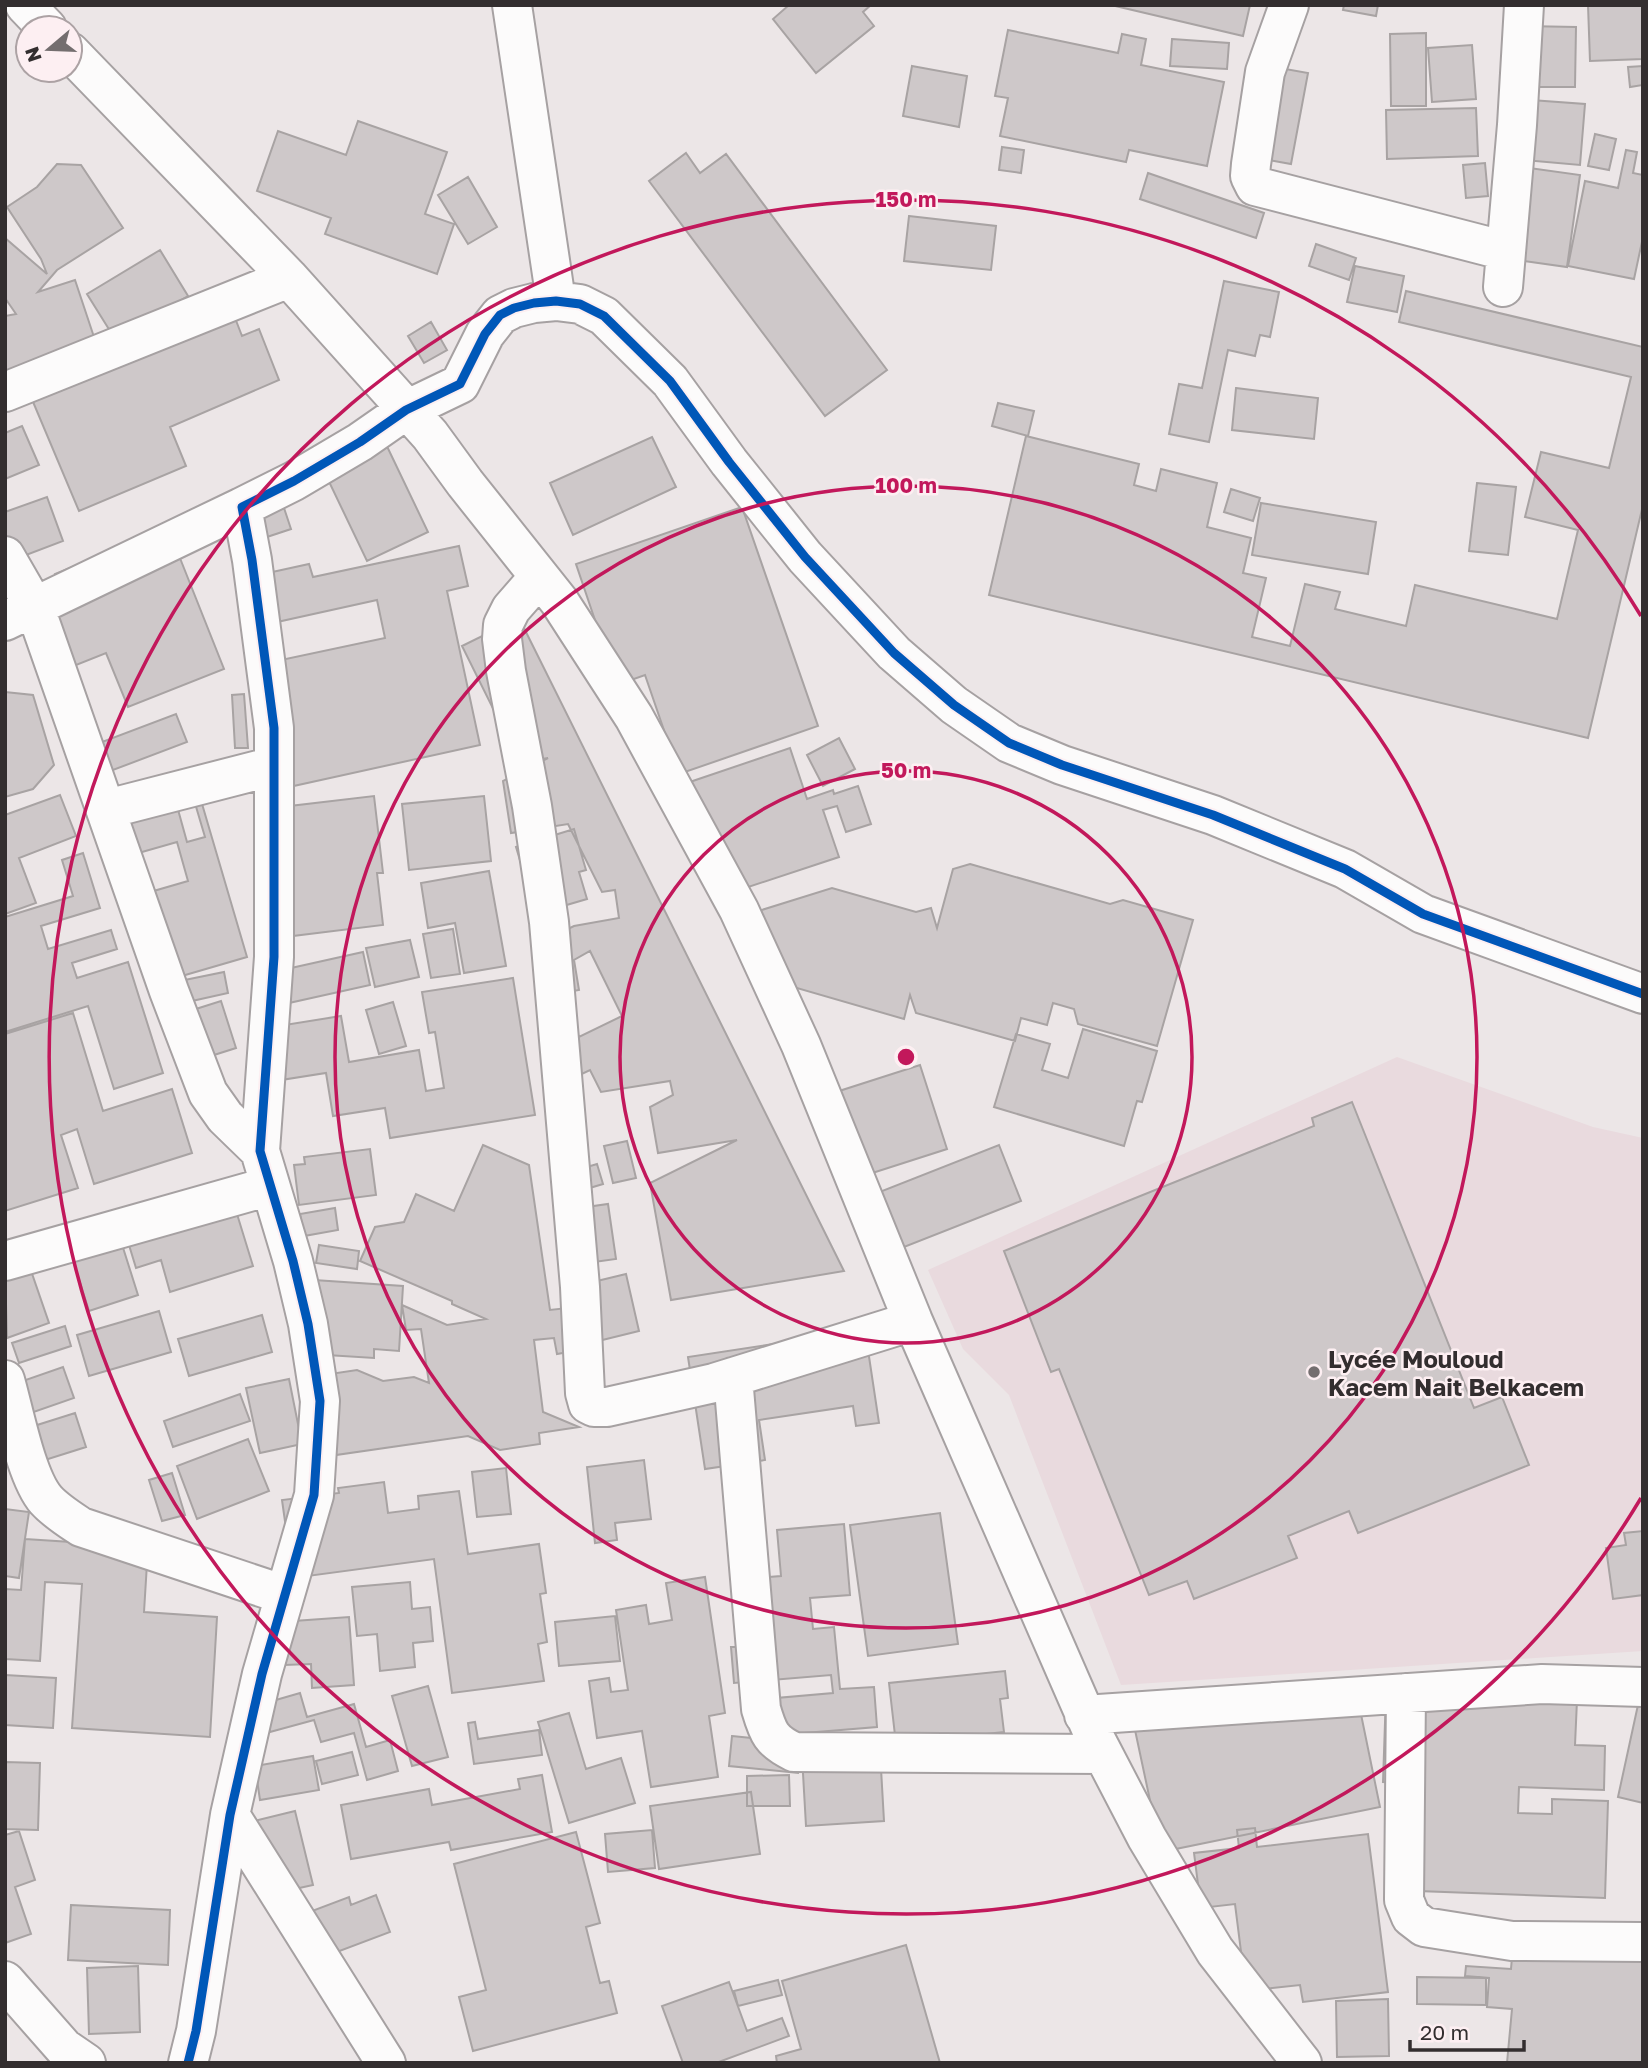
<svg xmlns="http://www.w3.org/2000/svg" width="1648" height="2068" font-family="'Golos Text',sans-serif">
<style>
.built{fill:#e9dade}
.building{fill:#cec8c9;stroke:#a8a3a3;stroke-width:2}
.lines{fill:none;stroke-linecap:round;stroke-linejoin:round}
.minor-casing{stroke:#a6a1a2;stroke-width:42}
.minor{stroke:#fcfbfb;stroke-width:38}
.cycleway-casing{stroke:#fdeff2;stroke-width:13}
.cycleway{stroke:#0057b8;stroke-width:9}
.ring{fill:none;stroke:#c2185b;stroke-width:3.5}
.poi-dot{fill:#746e6f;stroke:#fdeff2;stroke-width:2.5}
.labels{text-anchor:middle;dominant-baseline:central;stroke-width:5;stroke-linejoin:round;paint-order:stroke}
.poi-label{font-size:24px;font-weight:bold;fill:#332e2f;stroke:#fdeff2;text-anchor:start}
.centre{fill:#c2185b;stroke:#fdeff2;stroke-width:3.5}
.ring-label{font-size:21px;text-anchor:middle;font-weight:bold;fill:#c2185b;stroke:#fdeff2;stroke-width:5;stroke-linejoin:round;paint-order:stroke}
</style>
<rect width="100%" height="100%" fill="#ece6e7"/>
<path class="built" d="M1397,1057L1593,1127L1643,1138V1651L1121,1685L1009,1395L963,1349L928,1270Z"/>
<path class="building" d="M789,5H871L863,12L874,26L816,73L773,19Z
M1111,5H1250L1243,36Z
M1344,5H1378L1376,16L1343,10Z
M1588,5H1643V59L1590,61Z
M1520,26L1576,27L1575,87H1519Z
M1008,30L1118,53L1122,34L1146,39L1141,65L1224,82L1207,166L1129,150L1126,162L1000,136L1008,98L995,96Z
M1426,33V106H1391L1390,34Z
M1172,39L1229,43L1227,69L1170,66Z
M1472,45L1476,99L1432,102L1428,48Z
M1252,63L1308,73L1291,164L1236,154Z
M912,66L967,76L959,127L903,116Z
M1643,66V85L1630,87L1628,67Z
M1519,99L1585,104L1580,165L1514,159Z
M1476,108L1478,156L1387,159L1386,110Z
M358,121L447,152L425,214L454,224L437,274L325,234L331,218L257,191L278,131L346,155Z
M1595,134L1616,139L1609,170L1588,166Z
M1002,147L1024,150L1021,173L999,170Z
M1626,150L1637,152L1633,173L1643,175V237L1634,279L1568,266L1585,181L1618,188Z
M686,153L700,173L726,154L887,370L825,416L649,181Z
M1485,163L1488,196L1466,198L1463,165Z
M57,164L81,165L123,228L57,270L38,292L75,280L96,343L5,372V316L16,314L5,298V238L47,274L41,259L7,207L37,187Z
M1507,165L1580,175L1567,267L1495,257Z
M1148,173L1264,213L1256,238L1140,199Z
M468,177L497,227L468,244L438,195Z
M909,216L996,226L991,270L904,261Z
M1316,244L1356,258L1349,280L1309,266Z
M160,250L188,296L115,339L87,294Z
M1355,266L1404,276L1397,312L1347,302Z
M1224,281L1279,292L1270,337L1260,335L1255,356L1228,350L1209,442L1169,434L1179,384L1202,388Z
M1406,291L1643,347V505L1588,738L989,595L1026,436L1139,464L1134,485L1156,491L1161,469L1217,483L1207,527L1251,538L1243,573L1266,578L1252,637L1290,646L1305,584L1340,592L1335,609L1406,626L1415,585L1557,619L1578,530L1525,517L1541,452L1609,468L1631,377L1399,322Z
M230,305L242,336L259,329L279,380L170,427L186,466L79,511L28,390Z
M431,322L447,350L424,363L408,336Z
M1236,388L1318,398L1314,439L1232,430Z
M998,403L1034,411L1028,436L992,426Z
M22,426L39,465L5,479V433Z
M652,437L676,487L573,535L550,483Z
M383,438L428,532L367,561L322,467Z
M1477,483L1516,487L1508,555L1469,551Z
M1231,489L1260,498L1253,521L1224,512Z
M47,497L63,541L5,563V512Z
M1261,503L1376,522L1368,574L1252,555Z
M742,507L818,726L679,774L645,675L617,685L576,564Z
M284,508L291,529L255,541L248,520Z
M168,528L224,669L128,707L106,653L41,679L10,600L64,598L55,574Z
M459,546L468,586L447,591L480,745L280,789L253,666L385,638L377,600L259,626L249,577L309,564L313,577Z
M519,618L844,1271L671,1300L650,1183L737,1140L658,1153L650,1107L673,1095L670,1081L601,1092L590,1070L552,1088L563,1004L579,1037L622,1016L590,951L574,960L579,990L546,996L537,944L574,926L619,918L615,890L602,892L568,824L511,833L503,781L548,758L520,763L462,646Z
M5,692L33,695L54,765L33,789L5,797Z
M244,694L248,748H235L232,695Z
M176,714L187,742L97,776L86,748Z
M839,738L855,769L823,786L807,755Z
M790,748L807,799L833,790L834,794L858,786L871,824L846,832L837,806L823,810L839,857L721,896L684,784Z
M195,780L247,957L151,985L126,899L188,881L177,842L121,858L111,824L177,806L187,842L205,837L189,783Z
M60,795L76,836L19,858L36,903L5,914V815Z
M374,796L383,873H377L383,925L260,940L273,808Z
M484,796L491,861L409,870L402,804Z
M574,829L586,870L579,872L587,899L536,914L516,847Z
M83,853L100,908L41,926L48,949L111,930L117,949L72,963L77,978L128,962L163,1073L114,1089L88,1006L5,1032V917L73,896L62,860Z
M970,864L1110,904L1123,900L1193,920L1157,1046L1078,1024L1074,1009L1053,1003L1047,1025L1021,1018L1015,1041L916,1013L910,995L904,1019L776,982L739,917L832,888L916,912L931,908L937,928L953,869Z
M489,871L506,966L464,973L455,923L428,928L421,883Z
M453,929L460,974L431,978L423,934Z
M410,940L419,977L375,987L366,948Z
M363,952L370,985L271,1007L264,974Z
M224,972L228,993L165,1007L160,985Z
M513,978L535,1115L390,1138L385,1108L333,1116L326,1073L281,1080L272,1027L341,1016L349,1062L419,1050L426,1091L444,1088L435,1032L429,1033L422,992Z
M221,1001L236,1048L192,1062L177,1015Z
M393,1002L406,1046L379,1054L366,1010Z
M73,1013L103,1111L172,1089L192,1153L94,1184L77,1129L61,1135L78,1188L5,1211V1034Z
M1083,1029L1157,1051L1142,1102L1137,1101L1124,1146L994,1107L1016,1034L1050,1044L1042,1070L1068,1078Z
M920,1065L947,1149L860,1177L833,1093Z
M1352,1102L1474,1408L1502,1397L1529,1465L1358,1533L1349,1511L1288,1536L1297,1558L1194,1599L1187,1581L1149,1595L1059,1369L1051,1372L1004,1251L1314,1126L1312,1118Z
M627,1141L636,1178L613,1183L604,1146Z
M483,1145L529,1165L550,1310L567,1308L574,1351L557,1354L554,1338L534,1340L543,1412L579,1427L539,1433L540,1444L500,1450L468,1436L315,1458L303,1378L357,1370L383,1381L414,1377L429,1383L421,1329L406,1330L402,1305L447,1325L486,1319L452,1304V1301L360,1261L375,1227L404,1222L416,1194L454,1211Z
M999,1145L1021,1201L899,1249L877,1193Z
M370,1149L376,1195L299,1205L294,1165L305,1164L304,1157Z
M597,1164L603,1184L563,1196L557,1176Z
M229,1188L253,1266L170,1292L161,1260L136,1268L122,1222Z
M608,1204L616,1259L572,1265L565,1210Z
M335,1208L338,1230L304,1236L300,1214Z
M119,1235L138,1295L89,1311L70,1251Z
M319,1245L359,1251L357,1269L316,1263Z
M28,1262L49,1323L7,1338L5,1270Z
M626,1274L639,1331L582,1345L568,1288Z
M299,1279L403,1286L399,1351L374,1349V1358L295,1353Z
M159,1311L171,1352L89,1376L77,1335Z
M262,1315L272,1352L189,1376L178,1339Z
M65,1326L71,1346L19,1363L12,1343Z
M865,1330L879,1423L856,1426L853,1406L759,1420L765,1460L705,1469L688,1357Z
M63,1367L74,1398L25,1415L14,1384Z
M289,1379L302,1444L260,1453L246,1388Z
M240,1394L250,1421L173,1447L164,1421Z
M75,1413L86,1447L45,1460L34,1426Z
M248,1439L269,1491L197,1519L177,1466Z
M644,1460L651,1519L615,1523L617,1540L595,1543L587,1467Z
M506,1468L511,1514L477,1517L472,1472Z
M172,1473L185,1515L162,1521L149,1480Z
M384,1482L388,1513L419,1509L418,1496L459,1491L468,1554L539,1544L546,1593L540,1594L547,1642L538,1644L544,1681L452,1693L434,1559L293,1578L282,1500L339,1493L338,1488Z
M5,1509L29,1512L19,1578L5,1576Z
M940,1513L958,1644L868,1656L850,1525Z
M844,1524L850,1595L810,1598L813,1629L834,1627L840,1689L874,1687L877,1727L768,1736L765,1699L833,1693L831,1675L734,1683L731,1647H737L731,1580L781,1576L777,1530Z
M1643,1531V1595L1613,1599L1606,1548L1626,1545L1624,1533Z
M25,1539L148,1547L144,1612L217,1617L210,1737L72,1728L82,1584L45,1582L40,1661L5,1659V1589L21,1590Z
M705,1577L725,1713L709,1716L718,1777L651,1787L642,1731L597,1738L589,1681L609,1678L611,1692L628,1690L616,1610L646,1605L649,1624L672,1620L666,1583Z
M410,1582L412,1609L430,1607L433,1641L413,1643L415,1667L380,1671L377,1634L357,1636L352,1587Z
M615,1616L620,1661L559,1666L555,1622Z
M349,1617L354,1685L312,1688L311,1664L284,1665L280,1622Z
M1005,1671L1008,1698L1000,1699L1004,1732L896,1744L889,1683Z
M5,1675L56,1678L53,1728L5,1725Z
M1355,1685L1380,1807L1161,1852L1135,1730Z
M428,1686L448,1757L412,1766L392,1696Z
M1641,1691H1643V1803L1618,1797Z
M300,1693L307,1717L354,1704L366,1747L390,1740L398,1771L367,1780L354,1733L321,1742L314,1720L270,1732L262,1704Z
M1386,1693L1577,1700L1575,1745L1605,1746L1604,1790L1519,1787L1518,1813L1552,1814V1799L1608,1801L1605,1898L1418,1891L1422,1784L1383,1782Z
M569,1713L586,1769L621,1758L635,1803L569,1823L538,1722Z
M475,1722L478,1739L539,1730L542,1755L474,1764L468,1723Z
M732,1736L802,1743L798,1773L729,1766Z
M880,1751L884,1821L806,1826L802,1756Z
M352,1752L358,1775L322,1784L316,1761Z
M313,1756L319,1790L260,1800L255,1766Z
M5,1762L40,1763L38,1830L5,1829Z
M542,1775L552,1832L451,1850L449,1842L351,1859L341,1805L429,1789L432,1805L520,1789L518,1779Z
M789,1775L790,1806H747V1776Z
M751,1792L760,1854L659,1869L650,1806Z
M295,1811L313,1885L272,1894L254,1821Z
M1255,1828L1257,1847L1368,1834L1388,1992L1303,2002L1300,1985L1246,1991L1235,1904L1201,1908L1194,1853L1239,1848L1237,1830Z
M652,1830L655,1868L608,1872L605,1834Z
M19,1831L35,1880L15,1887L31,1934L5,1943V1835Z
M576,1832L600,1923L586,1927L600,1983L609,1981L617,2013L473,2051L459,1997L486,1990L454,1864Z
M376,1895L390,1932L321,1958L304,1914L349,1897L351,1905Z
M71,1905L170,1910L168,1965L68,1960Z
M1514,1934L1643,1945V2063H1507L1512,2009L1487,2007L1489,1978L1465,1976L1466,1966L1511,1969Z
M906,1945L940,2063H777L776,2056L801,2049L782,1981Z
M138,1966L140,2032L89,2034L87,1968Z
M1417,1977L1486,1978V2005L1417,2004Z
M778,1980L782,1995L738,2006L734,1991Z
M729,1982L747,2031L782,2018L789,2036L716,2063H683L662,2006Z
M1388,1999L1389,2056L1337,2057L1336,2001Z"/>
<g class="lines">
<g class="minor-casing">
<path id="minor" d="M25,5L47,28
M512,5L556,301
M1289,5L1265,72L1251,164L1250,176L1255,186L1506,251
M70,52L289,278L430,435L465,483L559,601L634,717L739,910L801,1045L913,1321L1096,1740L1147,1838L1215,1951L1302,2063
M1503,287L1517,125L1524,5
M5,392L289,278
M5,556L35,608L169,991L208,1093L225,1117L260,1151
M539,577L511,609L503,625L502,639L506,671L532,806L549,922L580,1287L585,1393L588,1404L594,1407H607L714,1383L913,1321
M5,621L242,507
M107,809L274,766
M5,1261L270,1186
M733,1377L761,1709C768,1733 771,1741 794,1752L1103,1754
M5,1380C14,1411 26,1477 46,1500C56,1511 69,1519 81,1527L285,1595
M1406,1693L1404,1900L1411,1917L1424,1927L1512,1941L1643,1942
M1084,1715L1542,1684L1643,1687
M230,1815L386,2063
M5,1981L64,2048L86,2063
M188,2063L196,2031L230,1815L262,1674L314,1495L320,1401L308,1324L293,1261L260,1151L274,957V728L252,560L242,507L294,481L360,442L406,410L460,384L485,334L500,315L514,308L534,303L556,301L580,304L604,316L670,381L729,462L805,557L894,653L954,705L1009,743L1062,765L1213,815L1345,869L1423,914L1643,994"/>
</g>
<use href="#minor" class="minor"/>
<g class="cycleway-casing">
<path id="cycleway" d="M188,2063L196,2031L230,1815L262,1674L314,1495L320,1401L308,1324L293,1261L260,1151L274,957V728L252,560L242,507L294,481L360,442L406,410L460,384L485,334L500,315L514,308L534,303L556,301L580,304L604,316L670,381L729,462L805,557L894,653L954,705L1009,743L1062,765L1213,815L1345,869L1423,914L1643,994"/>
</g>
<use href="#cycleway" class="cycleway"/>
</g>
<g class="ring">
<circle cx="906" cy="1057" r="286"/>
<circle cx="906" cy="1057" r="571"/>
<path d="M1641 1498A857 857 0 1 1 1641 616"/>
</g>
<circle class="poi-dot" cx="1314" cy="1372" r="7"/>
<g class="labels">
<g class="poi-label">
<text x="1328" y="1358">Lycée Mouloud<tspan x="1328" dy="28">Kacem Nait Belkacem</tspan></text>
</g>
</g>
<circle cx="906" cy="1057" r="10" class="centre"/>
<g class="ring-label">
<text x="906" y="207">150 m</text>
<text x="906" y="493">100 m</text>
<text x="906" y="778">50 m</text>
</g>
<rect width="1648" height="2068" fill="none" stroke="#332e2f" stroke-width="14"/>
<g transform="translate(49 49) rotate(251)"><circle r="33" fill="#fdeff2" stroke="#aca2a4" stroke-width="2"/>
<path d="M0-5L12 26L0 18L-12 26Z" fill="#746e6f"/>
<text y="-10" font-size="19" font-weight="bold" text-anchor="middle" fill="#332e2f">N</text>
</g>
<path d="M1410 2040v10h114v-10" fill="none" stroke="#332e2f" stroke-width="3.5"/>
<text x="1420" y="2040" font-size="21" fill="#332e2f" stroke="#fdeff2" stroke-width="5" paint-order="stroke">20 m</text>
</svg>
